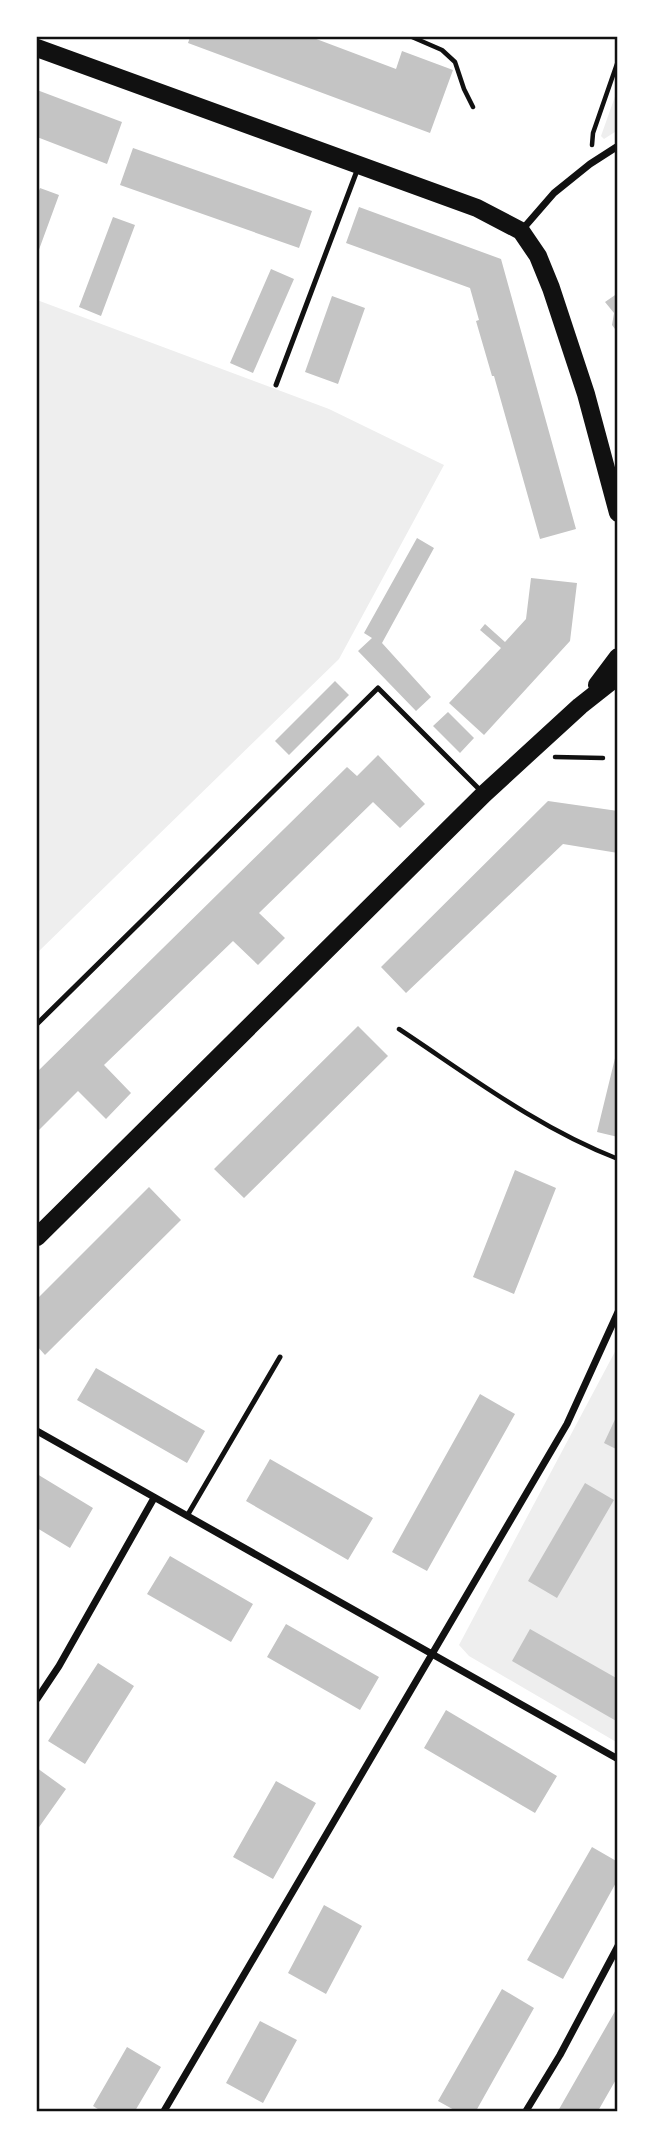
<svg xmlns="http://www.w3.org/2000/svg" width="655" height="2148" font-family="'IBM Plex Sans',sans-serif">
  <style>
    .green { fill: #eee }
    .building { fill: #c4c4c4 }
    .lines { fill: none; stroke-linecap: round; stroke-linejoin: round }
    .path { stroke: #111; stroke-width: 4.5 }
    .service { stroke: #111; stroke-width: 5 }
    .minor { stroke: #111; stroke-width: 7 }
    .primary { stroke: #111; stroke-width: 18 }
    .neatline { fill: none; stroke: #111; stroke-width: 2.5 }
  </style>
  <rect width="100%" height="100%" fill="#fff"/>
  <path class="green" d="M 618,88 L 618,130 L 604,139 L 601,136 Z
    M 37,300 L 329,409 L 444,465 L 339,659 L 37,953 Z
    M 618,1346 L 618,1743 L 469,1656 L 459,1645 Z"/>
  <path class="building" d="M 190,37 L 311,37 L 396,69 L 402,51 L 453,70 L 430,133 L 188,43 Z
    M 37,90 L 122,122 L 107,164 L 37,137 Z
    M 133,148 L 312,211 L 299,248 L 120,185 Z
    M 40,188 L 59,195 L 37,255 L 37,196 Z
    M 359,207 L 501,259 L 576,529 L 540,539 L 494,376 L 492,376 L 476,321 L 479,320 L 470,288 L 346,243 Z
    M 113,217 L 135,225 L 101,316 L 79,307 Z
    M 271,269 L 294,279 L 253,373 L 230,363 Z
    M 618,293 L 618,333 L 612,325 L 614,313 L 605,302 Z
    M 332,296 L 365,308 L 338,384 L 305,372 Z
    M 417,538 L 434,548 L 382,643 L 431,697 L 416,711 L 358,651 L 372,638 L 364,633 Z
    M 531,578 L 577,583 L 570,641 L 484,735 L 449,703 L 501,648 L 480,630 L 485,624 L 505,642 L 526,619 Z
    M 335,681 L 349,695 L 289,755 L 275,741 Z
    M 448,712 L 474,738 L 460,753 L 433,726 Z
    M 378,755 L 425,804 L 400,828 L 373,802 L 259,913 L 285,938 L 258,965 L 233,941 L 104,1065 L 131,1093 L 106,1119 L 78,1091 L 37,1132 L 37,1072 L 347,767 L 357,776 Z
    M 548,801 L 618,811 L 618,853 L 563,844 L 406,993 L 381,967 Z
    M 358,1026 L 388,1056 L 244,1198 L 214,1169 Z
    M 617,1050 L 618,1050 L 618,1137 L 597,1132 Z
    M 515,1170 L 556,1188 L 514,1294 L 473,1277 Z
    M 149,1187 L 181,1220 L 45,1355 L 37,1346 L 37,1299 Z
    M 96,1368 L 205,1431 L 187,1463 L 77,1400 Z
    M 480,1394 L 515,1414 L 427,1571 L 392,1552 Z
    M 618,1413 L 618,1450 L 604,1443 Z
    M 270,1459 L 373,1518 L 348,1560 L 246,1501 Z
    M 37,1474 L 93,1508 L 70,1548 L 37,1528 Z
    M 585,1483 L 614,1500 L 557,1598 L 528,1581 Z
    M 170,1556 L 253,1604 L 231,1642 L 147,1594 Z
    M 286,1624 L 379,1677 L 360,1710 L 267,1657 Z
    M 530,1629 L 618,1679 L 618,1722 L 512,1661 Z
    M 98,1663 L 134,1686 L 85,1764 L 48,1741 Z
    M 446,1710 L 557,1776 L 535,1813 L 424,1748 Z
    M 37,1768 L 66,1789 L 37,1830 Z
    M 276,1781 L 316,1803 L 273,1879 L 233,1857 Z
    M 592,1847 L 618,1862 L 618,1879 L 563,1979 L 527,1960 Z
    M 324,1905 L 362,1926 L 326,1994 L 288,1973 Z
    M 502,1989 L 534,2008 L 476,2111 L 456,2111 L 438,2101 Z
    M 618,2006 L 618,2076 L 598,2111 L 558,2111 Z
    M 260,2021 L 297,2040 L 263,2103 L 226,2083 Z
    M 127,2047 L 161,2067 L 135,2111 L 101,2111 L 93,2106 Z"/>
  <g class="lines">
    <path class="path" d="M 412,37 L 442,50 L 455,62 L 464,89 L 473,107
      M 592,145 L 593,133 L 618,61
      M 555,757 L 603,758
      M 399,1029 C 470,1076 538,1128 618,1159"/>
    <path class="service" d="M 276,385 L 358,168
      M 37,1024 L 378,688 L 482,792
      M 187,1516 L 280,1357"/>
    <path class="minor" d="M 521,231 L 554,193 L 590,164 L 618,146
      M 37,1431 L 618,1759
      M 37,1699 L 59,1666 L 154,1498
      M 164,2111 L 567,1424 L 618,1312
      M 526,2111 L 560,2055 L 618,1946"/>
    <path class="primary" d="M 37,48 L 477,208 L 521,231 L 538,256 L 551,288 L 586,394 L 618,513
      M 597,685 L 618,657
      M 37,1237 L 484,794 L 580,706 L 618,676"/>
  </g>
  <rect width="655" height="2148" fill="none" stroke="#ffffff" stroke-width="77"/>
  <rect x="38" y="38" width="578" height="2072" class="neatline"/>
</svg>
